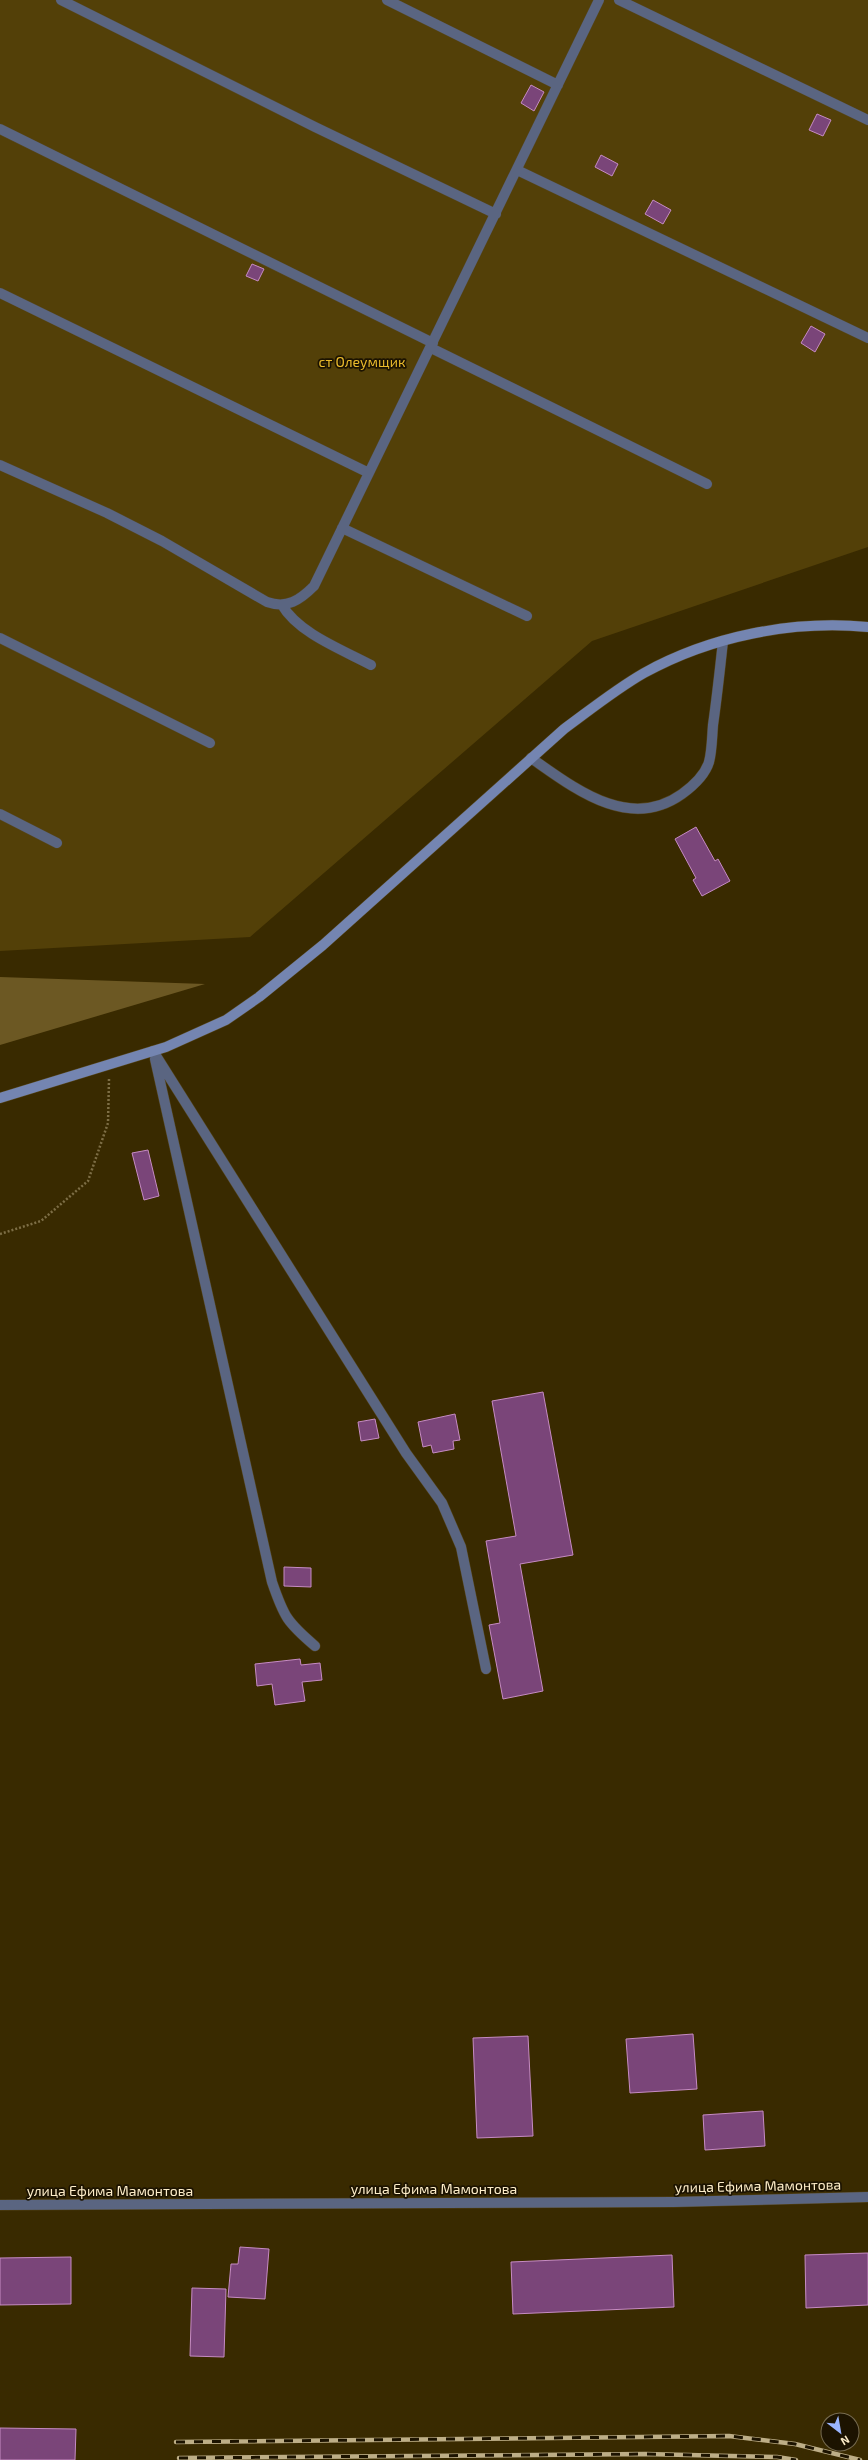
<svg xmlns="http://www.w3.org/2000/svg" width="868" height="2460" font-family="'Exo 2',sans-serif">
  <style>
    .green { fill: #534008 }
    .forest { fill: #6c5823 }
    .building { fill: #7a4579; stroke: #c68bc3 }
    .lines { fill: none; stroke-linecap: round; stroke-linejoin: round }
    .lane-casing { stroke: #55451c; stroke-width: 11 }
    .street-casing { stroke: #55451c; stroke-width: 11 }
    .secondary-casing { stroke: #55451c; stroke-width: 11 }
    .path { stroke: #7d6e45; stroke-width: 2.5; stroke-dasharray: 2 2; stroke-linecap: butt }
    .lane { stroke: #5a6581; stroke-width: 10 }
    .street { stroke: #5a6581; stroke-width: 10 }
    .secondary { stroke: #7485b1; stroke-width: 10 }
    .rail-casing { stroke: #bdae87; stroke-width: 4.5 }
    .rail { stroke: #1c1300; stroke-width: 3; stroke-dasharray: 9; stroke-linecap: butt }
    .labels { text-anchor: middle; stroke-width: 3.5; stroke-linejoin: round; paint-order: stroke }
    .park-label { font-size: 14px; fill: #ecbc2c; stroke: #1c1300 }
    .street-label { font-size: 14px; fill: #feeec9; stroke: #1c1300 }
  </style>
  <rect width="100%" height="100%" fill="#392a00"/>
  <path class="green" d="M 0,0 L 868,0 L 868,547 L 592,641 L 250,937 L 0,951 Z"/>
  <path class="forest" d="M 0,977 L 205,984 L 0,1045 Z"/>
  <path class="building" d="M 531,85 L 544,92 L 534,111 L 521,103 Z
    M 817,114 L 831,120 L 823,136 L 809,130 Z
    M 601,155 L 618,164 L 612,176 L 595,167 Z
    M 653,200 L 671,210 L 663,224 L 645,214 Z
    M 252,264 L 264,269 L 258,281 L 246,276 Z
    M 811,326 L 825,334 L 815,352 L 801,343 Z
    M 696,827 L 715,861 L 718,859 L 730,881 L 702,896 L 693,880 L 696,878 L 675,839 Z
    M 148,1150 L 159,1196 L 144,1200 L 132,1153 Z
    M 543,1392 L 573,1555 L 520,1564 L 543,1691 L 503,1699 L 489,1625 L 500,1623 L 486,1541 L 516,1536 L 492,1401 Z
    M 455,1414 L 460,1440 L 453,1441 L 454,1449 L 433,1453 L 431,1445 L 423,1447 L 418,1422 Z
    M 375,1419 L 379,1438 L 361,1441 L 358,1422 Z
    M 284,1567 L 311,1568 L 311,1587 L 284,1586 Z
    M 300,1659 L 301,1665 L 320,1663 L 322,1680 L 302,1682 L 305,1701 L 275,1705 L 272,1684 L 257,1686 L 255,1664 Z
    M 693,2034 L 697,2089 L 630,2093 L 626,2039 Z
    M 528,2036 L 533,2136 L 477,2138 L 473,2038 Z
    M 763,2111 L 765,2146 L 705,2150 L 703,2115 Z
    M 240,2247 L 269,2249 L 265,2299 L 228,2297 L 231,2264 L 238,2264 Z
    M 868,2253 L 868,2305 L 806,2308 L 805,2255 Z
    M 672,2255 L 674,2307 L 513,2314 L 511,2262 Z
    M 71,2257 L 71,2304 L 0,2305 L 0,2258 Z
    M 192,2288 L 226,2289 L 224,2357 L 190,2356 Z
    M 0,2428 L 76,2429 L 75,2460 L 0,2460 Z"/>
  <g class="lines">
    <defs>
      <path id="lane" d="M 61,0 L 315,127 L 496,214
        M 387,0 L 558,85
        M 619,0 L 868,120
        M 0,129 L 433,343
        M 517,170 L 868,338
        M 0,293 L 369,473
        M 431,348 L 707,484
        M 0,465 L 107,513 L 162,541 L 267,602 C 287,609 300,600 314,586 L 599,0
        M 342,528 L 527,616
        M 282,605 C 298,633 343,650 371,665
        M 0,638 L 210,743
        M 531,758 C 574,788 629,832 682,794 C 693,786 705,775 709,762 C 712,751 712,737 713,725 C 717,697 720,669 723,641
        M 0,814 L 57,843
        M 153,1051 L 406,1453 L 442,1503 L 461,1547 L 486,1669
        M 155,1059 L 272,1582 C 284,1617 287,1622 315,1646"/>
      <path id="street" d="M 0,2205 L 674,2202 L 868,2197"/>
      <path id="secondary" d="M 0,1098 L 166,1047 L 226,1020 L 259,997 L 323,945 L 564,729 C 590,710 616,689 644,673 C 711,636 792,620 868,627"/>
    </defs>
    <use href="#lane" class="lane-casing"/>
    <use href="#street" class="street-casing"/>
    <use href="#secondary" class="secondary-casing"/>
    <path class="path" d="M 0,1234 L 41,1221 L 88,1181 L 108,1123 L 109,1079"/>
    <use href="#lane" class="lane"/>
    <use href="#street" class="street"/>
    <use href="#secondary" class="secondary"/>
    <defs>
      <path id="rail" d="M 176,2442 L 729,2436 L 795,2444 L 860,2460
        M 179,2458 L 645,2454 L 777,2457 L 796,2460"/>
    </defs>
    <use href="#rail" class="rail-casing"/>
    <use href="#rail" class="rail"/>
  </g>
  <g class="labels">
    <g class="park-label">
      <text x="362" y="367">ст Олеумщик</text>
    </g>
    <g class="street-label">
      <text transform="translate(758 2186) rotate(-1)" y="5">улица Ефима Мамонтова</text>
      <text x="434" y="2194">улица Ефима Мамонтова</text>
      <text x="110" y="2196">улица Ефима Мамонтова</text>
    </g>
  </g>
  <g transform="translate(840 2432) rotate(149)"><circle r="19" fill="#1c1300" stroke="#766b50"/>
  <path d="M0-3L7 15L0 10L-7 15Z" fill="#9ab5fd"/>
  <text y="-6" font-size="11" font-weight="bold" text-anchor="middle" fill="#feeec9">N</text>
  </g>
</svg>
